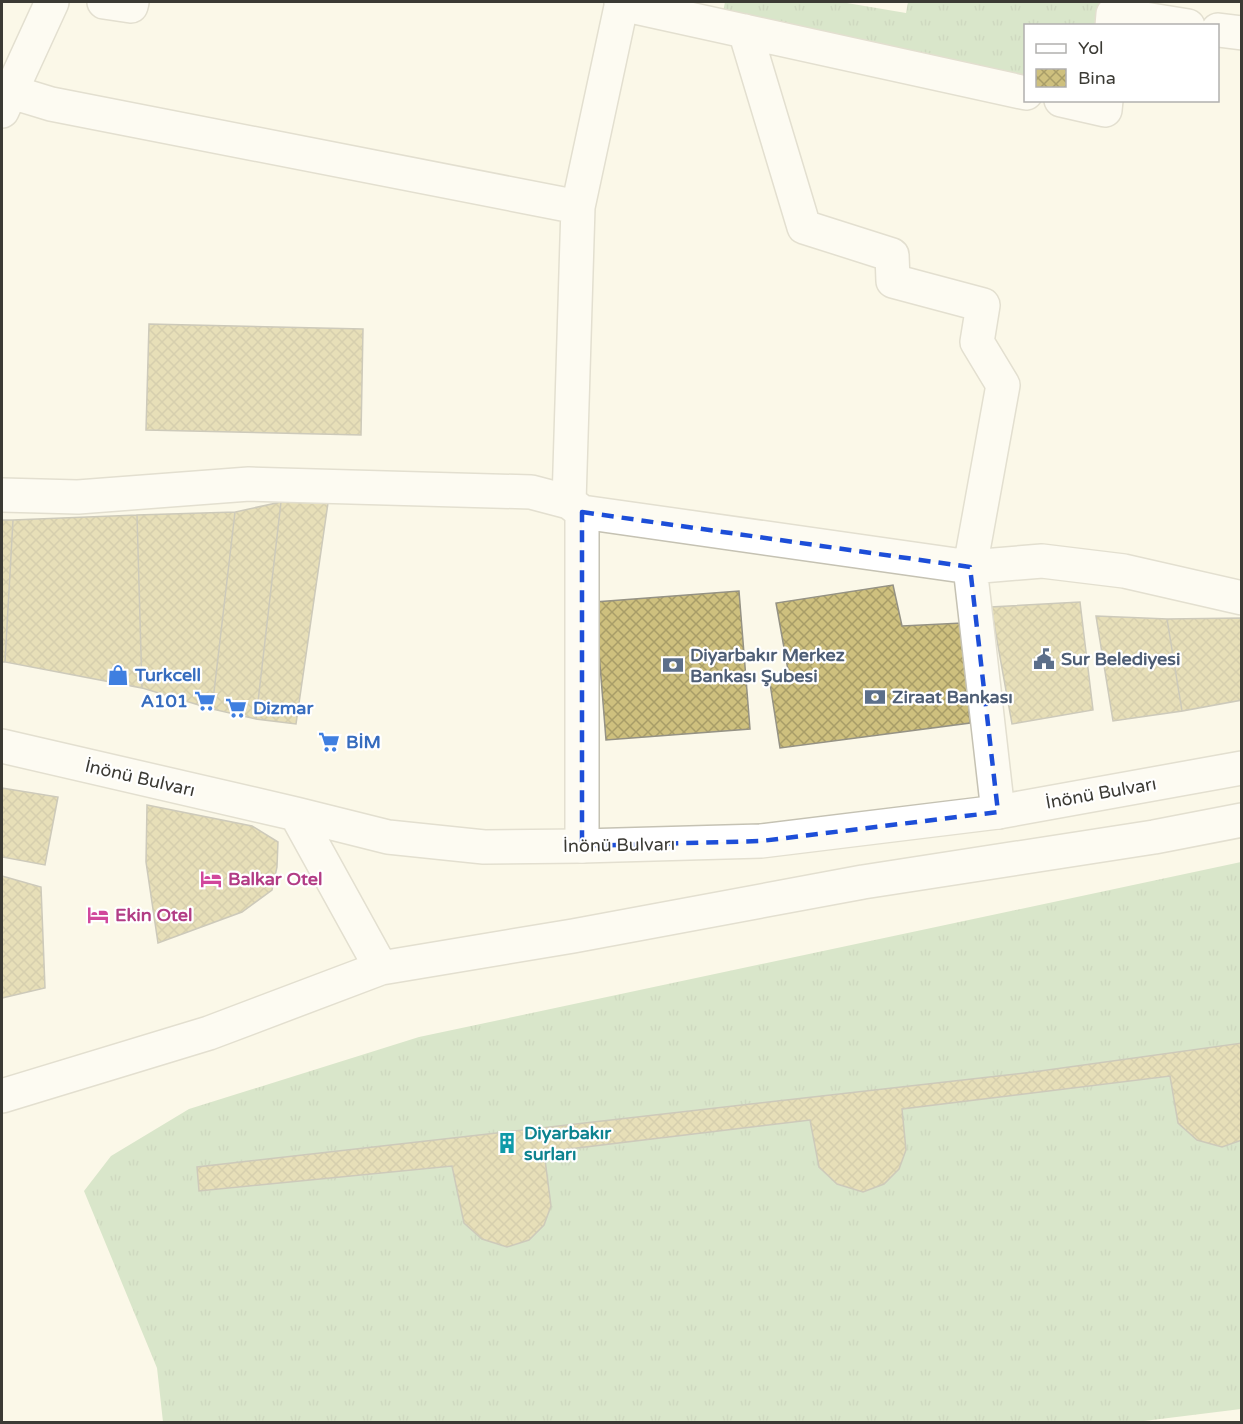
<svg xmlns="http://www.w3.org/2000/svg" width="1243" height="1424" font-family="'Varela Round',sans-serif">
  <style>
    .grass { fill: url(#grass-tufts) }
    .building { fill: url(#building-cross-hatch); stroke: #959284; stroke-width: 1.5 }
    .lines { fill: none; stroke-linecap: round; stroke-linejoin: round }
    .street-casing { stroke: #c5c2b3; stroke-width: 36 }
    .secondary-casing { stroke: #c5c2b3; stroke-width: 36 }
    .street { stroke: #fff; stroke-width: 33 }
    .secondary { stroke: #fff; stroke-width: 33 }
    .marked { fill: none; stroke: #1d4ed8; stroke-width: 4.5; stroke-dasharray: 12 8; stroke-linejoin: round }
    .labels { text-anchor: middle; stroke-width: 4.5; stroke-linejoin: round; paint-order: stroke }
    .service-label { font-size: 18px; font-weight: bold; fill: #4e5e75; stroke: #fff; text-anchor: start }
    .shop-label { font-size: 18px; font-weight: bold; fill: #366cbe; stroke: #fff; text-anchor: start }
    .street-label { font-size: 18px; fill: #3b3a34; stroke: #fff }
    .hotel-label { font-size: 18px; font-weight: bold; fill: #b23c85; stroke: #fff; text-anchor: start }
    .culture-label { font-size: 18px; font-weight: bold; fill: #0d838f; stroke: #fff; text-anchor: start }
  </style>
  <defs>
    <pattern id="grass-tufts" width="24" height="20" patternUnits="userSpaceOnUse" patternTransform="scale(1.5)"><rect width="24" height="20" fill="#b0d0a7"/><path d="M3 7l-1-3M5 7V3M7 7l1-3M15 17l-1-3M17 17v-4M19 17l1-3" fill="none" stroke="#98b390"/></pattern>
    <pattern id="building-cross-hatch" width="8" height="8" patternUnits="userSpaceOnUse" patternTransform="scale(1.5)"><rect width="8" height="8" fill="#cec07e"/><path d="M0 0l8 8M0 8l8-8" fill="none" stroke="#a89d68"/></pattern>
  </defs>
  <rect width="100%" height="100%" fill="#fbf8e8"/>
  <path class="grass" d="M 725,2 L 841,2 L 906,13 L 908,2 L 1105,2 L 1097,25 L 1026,26 L 1025,75 L 723,12 Z
    M 1241,862 L 1241,1409 L 1136,1422 L 163,1422 L 157,1368 L 84,1191 L 111,1156 L 189,1109 L 419,1037 Z"/>
  <path class="building" d="M 149,324 L 363,329 L 361,435 L 146,430 Z
    M 281,502 L 328,503 L 296,724 L 256,719 Z
    M 281,502 L 256,719 L 212,709 L 235,512 Z
    M 235,512 L 212,709 L 142,688 L 137,515 Z
    M 137,515 L 142,688 L 5,662 L 13,520 Z
    M 2,520 L 13,520 L 5,662 L 2,662 Z
    M 893,585 L 902,626 L 962,623 L 970,723 L 780,748 L 769,677 L 788,670 L 776,603 Z
    M 739,591 L 750,729 L 606,740 L 595,602 Z
    M 1080,602 L 1093,710 L 1012,724 L 991,607 Z
    M 1096,616 L 1167,619 L 1182,711 L 1113,721 Z
    M 1242,618 L 1242,700 L 1182,711 L 1167,619 Z
    M 2,788 L 58,797 L 45,865 L 2,857 Z
    M 147,805 L 252,826 L 278,842 L 277,867 L 272,890 L 242,912 L 158,943 L 146,862 Z
    M 2,876 L 41,887 L 45,988 L 2,998 Z
    M 1242,1043 L 1242,1140 L 1222,1147 L 1197,1140 L 1178,1123 L 1170,1076 L 902,1109 L 906,1150 L 899,1169 L 884,1184 L 863,1192 L 837,1184 L 819,1167 L 810,1120 L 544,1152 L 551,1206 L 544,1225 L 529,1240 L 507,1247 L 482,1239 L 464,1223 L 452,1166 L 199,1191 L 197,1167 L 1033,1072 Z"/>
  <g class="lines">
    <defs>
      <path id="street" d="M 104,2 L 131,6 L 132,2
        M 621,4 L 1026,93
        M 1112,26 L 1113,14 L 1188,26
        M 1218,30 L 1242,33
        M 745,31 L 804,227 L 892,255 L 893,281 L 983,305 L 977,342 L 1003,385 L 970,567 L 998,812
        M 2,89 L 51,104 L 578,207
        M 1061,100 L 1105,110 L 1106,100
        M 2,111 L 52,2
        M 2,495 L 78,497 L 249,484 L 531,492 L 569,502 L 582,512 L 970,567 L 1042,561 L 1124,571 L 1242,598
        M 569,502 L 578,207 L 622,2
        M 582,512 L 582,846"/>
      <path id="secondary" d="M 2,746 L 296,814 L 388,837 L 484,847 L 582,846 L 761,841 L 998,812 L 1242,768
        M 296,814 L 381,968
        M 2,1096 L 209,1033 L 381,968 L 573,936 L 863,882 L 1154,837 L 1242,820"/>
    </defs>
    <use href="#street" class="street-casing"/>
    <use href="#secondary" class="secondary-casing"/>
    <use href="#street" class="street"/>
    <use href="#secondary" class="secondary"/>
  </g>
  <path d="M0 0H1243V1424H0ZM 582,512 L 970,567 L 998,812 L 761,841 L 582,846 Z" fill="#fbf8e8" fill-opacity=".55" fill-rule="evenodd"/>
  <path class="marked" d="M 582,512 L 970,567 L 998,812 L 761,841 L 582,846 Z"/>
  <defs>
    <symbol id="civic-bare" viewBox="-9 -9 18 18"><path d="M-.6-6.5H3V-4.5H.6V-3L4-1V1h2V6H-6V1h2V-1L-.6-3ZM-1.2 2.5V6h2.4V2.5Z" fill="#5c6f8a" stroke="#fff" stroke-width="2.5" paint-order="stroke"/></symbol>
    <symbol id="bank-bare" viewBox="-9 -9 18 18"><path d="M-6-4H6V4H-6ZM0-2.3a2.3 2.3 0 1 0 0 4.6a2.3 2.3 0 1 0 0-4.6Z" fill="#5c6f8a" stroke="#fff" stroke-width="2.5" paint-order="stroke"/></symbol>
    <symbol id="shop-bare" viewBox="-9 -9 18 18"><path d="M-5-2.5h2.3a2.7 3.5 0 0 1 5.4 0H5L5.5 6h-11ZM-1.5-2.5h3a1.5 2.3 0 0 0-3 0Z" fill="#3f7fe0" stroke="#fff" stroke-width="2.5" paint-order="stroke"/></symbol>
    <symbol id="supermarket-bare" viewBox="-9 -9 18 18"><path d="M-6-5.5h2.5l.6 2H6L4.5 2H-2.5L-4.4-4H-6ZM-1.5 3.2a1.3 1.3 0 1 0 .1 0ZM3 3.2a1.3 1.3 0 1 0 .1 0Z" fill="#3f7fe0" stroke="#fff" stroke-width="2.5" paint-order="stroke"/></symbol>
    <symbol id="hotel-bare" viewBox="-9 -9 18 18"><path d="M-6-4.5h1.5V1H6V5H4.5V3h-9V5H-6ZM-4 0a1.8 1.8 0 1 1 3.6 0ZM.5 0V-2.5h3Q6-2.5 6 0Z" fill="#d1479c" stroke="#fff" stroke-width="2.5" paint-order="stroke"/></symbol>
    <symbol id="building-bare" viewBox="-9 -9 18 18"><path d="M-4-6H4V6H1V3H-1V6H-4ZM-2.5-4.3h1.7v1.8h-1.7ZM.8-4.3h1.7v1.8H.8ZM-2.5-1h1.7V.8h-1.7ZM.8-1h1.7V.8H.8Z" fill="#0f9aa8" stroke="#fff" stroke-width="2.5" paint-order="stroke"/></symbol>
  </defs>
  <g fill-rule="evenodd">
    <use href="#civic-bare" x="1029" y="644" width="30" height="30"/>
    <use href="#bank-bare" x="658" y="650" width="30" height="30"/>
    <use href="#shop-bare" x="103" y="660" width="30" height="30"/>
    <use href="#bank-bare" x="860" y="682" width="30" height="30"/>
    <use href="#supermarket-bare" x="190" y="686" width="30" height="30"/>
    <use href="#supermarket-bare" x="221" y="693" width="30" height="30"/>
    <use href="#supermarket-bare" x="314" y="727" width="30" height="30"/>
    <use href="#hotel-bare" x="196" y="864" width="30" height="30"/>
    <use href="#hotel-bare" x="83" y="900" width="30" height="30"/>
    <use href="#building-bare" x="492" y="1128" width="30" height="30"/>
  </g>
  <g class="labels">
    <g class="service-label">
      <text x="690" y="661">Diyarbakır Merkez<tspan x="690" dy="21">Bankası Şubesi</tspan></text>
      <text x="1061" y="665">Sur Belediyesi</text>
      <text x="892" y="703">Ziraat Bankası</text>
    </g>
    <g class="shop-label">
      <text x="135" y="681">Turkcell</text>
      <text x="188" y="707" text-anchor="end">A101</text>
      <text x="253" y="714">Dizmar</text>
      <text x="346" y="748">BİM</text>
    </g>
    <g class="street-label">
      <text transform="translate(140 778) rotate(13)" y="6">İnönü Bulvarı</text>
      <text transform="translate(1101 793) rotate(-10)" y="6">İnönü Bulvarı</text>
      <text transform="translate(619 845) rotate(-1)" y="6">İnönü Bulvarı</text>
    </g>
    <g class="hotel-label">
      <text x="228" y="885">Balkar Otel</text>
      <text x="115" y="921">Ekin Otel</text>
    </g>
    <g class="culture-label">
      <text x="524" y="1139">Diyarbakır<tspan x="524" dy="21">surları</tspan></text>
    </g>
  </g>
  <rect width="1243" height="1424" fill="none" stroke="#3b3a34" stroke-width="6"/>
  <rect x="1024" y="24" width="195" height="78" fill="#ffffff" stroke="#b1b0ae" stroke-width="1.5"/>
  <rect x="1036" y="44" width="30" height="9" fill="#ffffff" stroke="#b1b0ae" stroke-width="1.5"/>
  <text x="1078" y="54" font-size="18" fill="#3b3a34">Yol</text>
  <rect x="1036" y="69" width="30" height="18" fill="url(#building-cross-hatch)" stroke="#b1b0ae" stroke-width="1.5"/>
  <text x="1078" y="84" font-size="18" fill="#3b3a34">Bina</text>
</svg>
